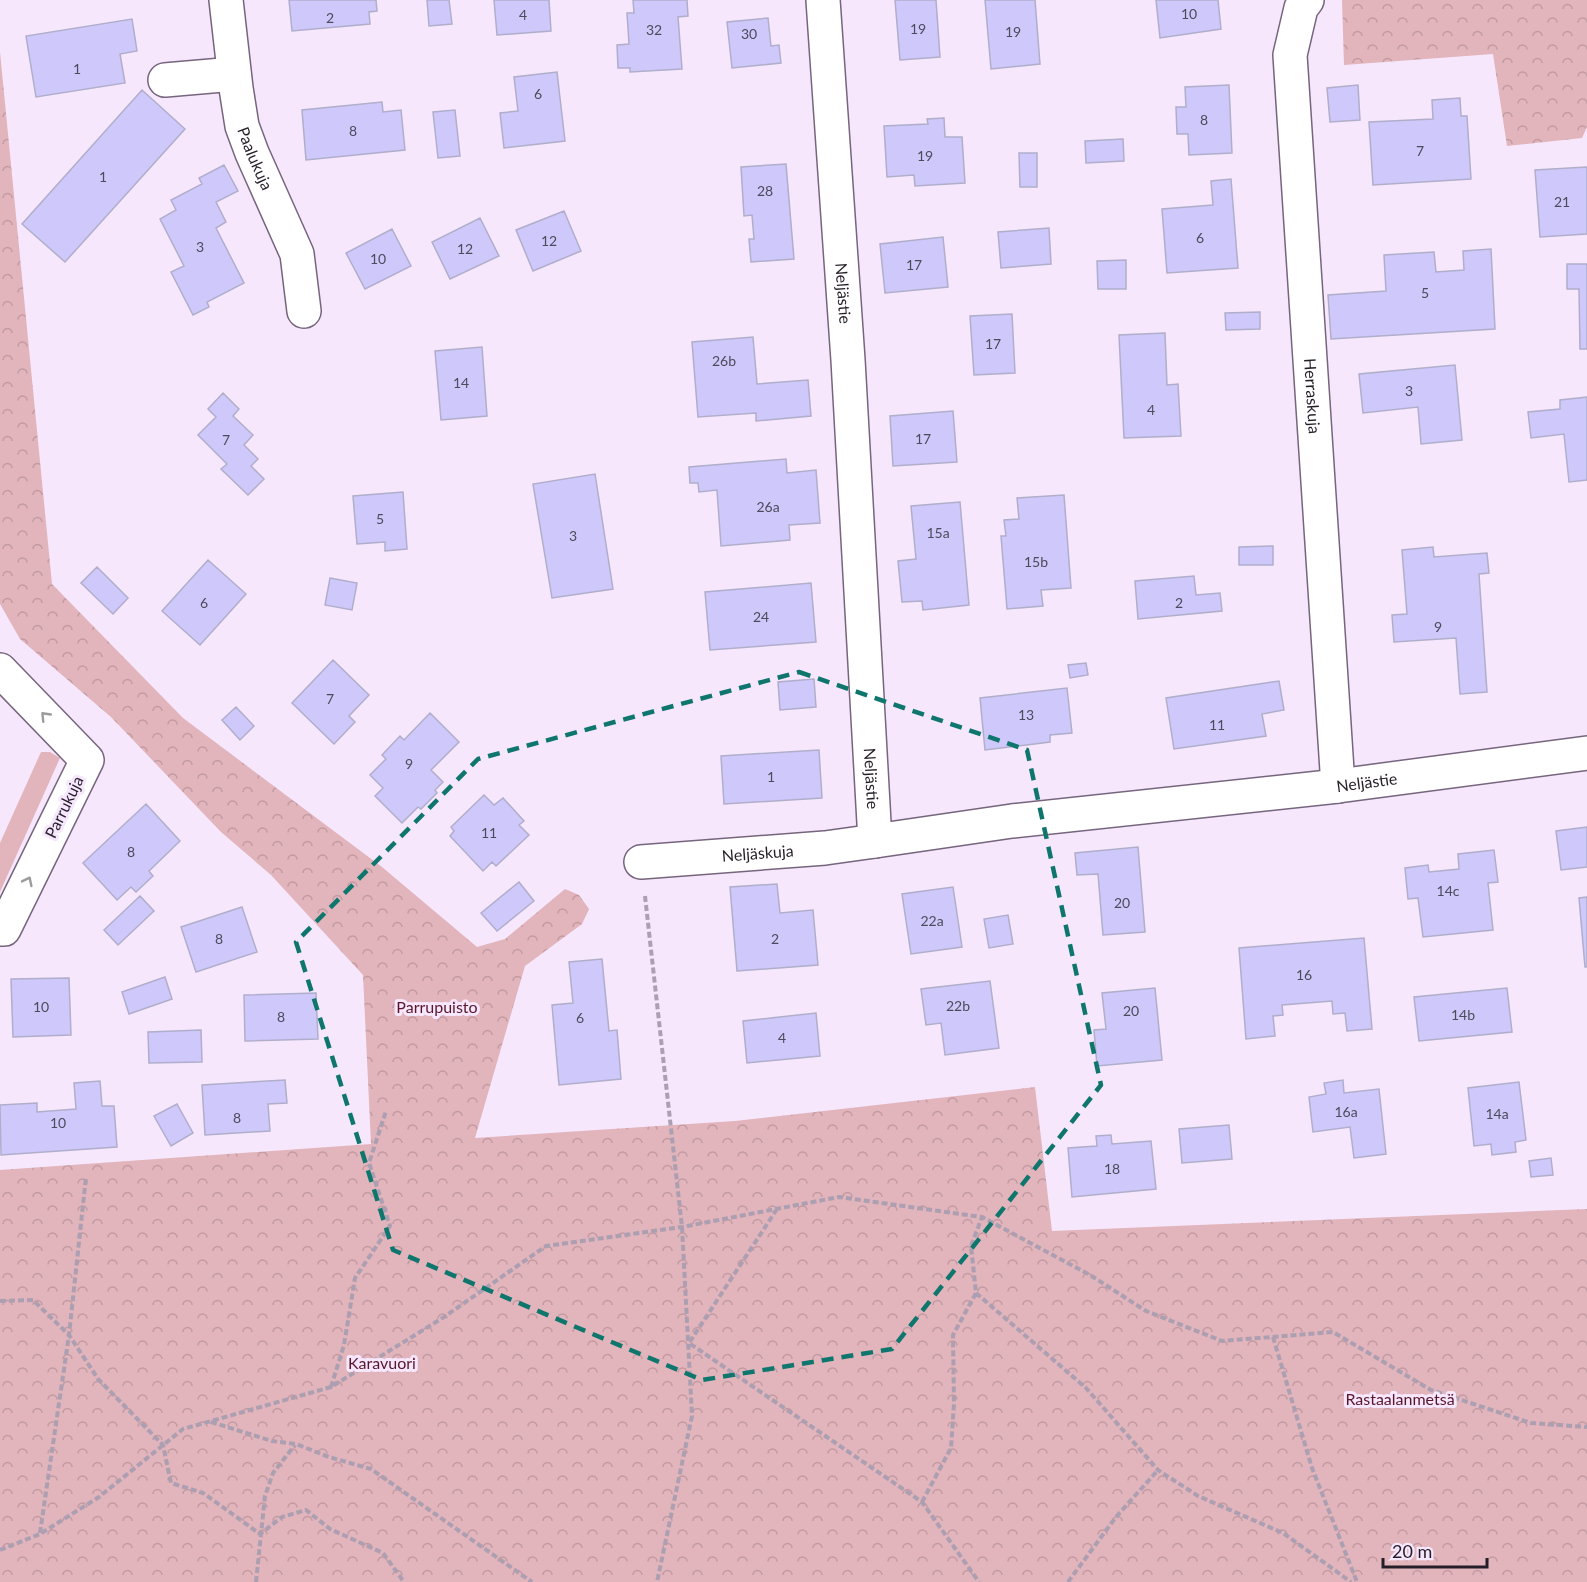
<svg xmlns="http://www.w3.org/2000/svg" width="1587" height="1582" font-family="Lato,sans-serif">
  <style>
    .grass { fill: #e2b4bb }
    .forest { fill: url(#forest-crowns) }
    .building { fill: #cec9fa; stroke: #b0aecb; stroke-width: 1.5 }
    .lines { fill: none; stroke-linecap: round; stroke-linejoin: round }
    .minor-casing { stroke: #76657d; stroke-width: 36 }
    .path { stroke: #ab9fb1; stroke-width: 4; stroke-dasharray: 6 3; stroke-linecap: butt }
    .minor { stroke: #fff; stroke-width: 33 }
    .oneway { stroke: #9d9a9e }
    .marked { fill: none; stroke: #0f766e; stroke-width: 4.5; stroke-dasharray: 12 8; stroke-linejoin: round }
    .labels { text-anchor: middle; stroke-width: 6; stroke-linejoin: round; paint-order: stroke }
    .number-label { font-size: 14px; fill: #4f495c }
    .street-label { font-size: 16px; fill: #251e28; stroke: #f6e7fd }
    .park-label { font-size: 16px; fill: #591629; stroke: #f6e7fd }
  </style>
  <defs>
    <pattern id="forest-crowns" width="20" height="18" patternUnits="userSpaceOnUse" patternTransform="scale(1.5)"><rect width="20" height="18" fill="#e2b4bb"/><path d="M2 6a3 3 0 1 1 6 0M12 15a3 3 0 1 1 6 0" fill="none" stroke="#c29aa1"/></pattern>
  </defs>
  <rect width="100%" height="100%" fill="#f6e7fd"/>
  <path class="grass" d="M 41,752 L 50,752 L 60,758 L 0,892 L 0,843 Z"/>
  <path class="forest" d="M 1342,0 L 1587,0 L 1587,127 L 1582,138 L 1507,146 L 1493,54 L 1344,65 Z
    M 0,52 L 52,584 L 183,718 L 382,867 L 477,947 L 505,939 L 565,889 L 579,895 L 589,909 L 582,924 L 525,966 L 475,1138 L 735,1121 L 1035,1087 L 1052,1231 L 1587,1209 L 1587,1582 L 0,1582 L 0,1170 L 371,1144 L 363,975 L 271,875 L 221,832 L 111,717 L 20,639 L 0,604 Z"/>
  <path class="building" d="M 289,0 L 376,0 L 377,11 L 369,12 L 370,24 L 292,31 Z
    M 427,0 L 449,0 L 452,24 L 429,26 Z
    M 494,0 L 549,0 L 551,31 L 497,35 Z
    M 633,0 L 687,0 L 688,16 L 678,17 L 682,69 L 630,72 L 630,68 L 618,68 L 617,45 L 629,44 L 627,13 L 634,13 Z
    M 895,0 L 936,0 L 940,57 L 900,60 Z
    M 985,0 L 1035,0 L 1040,64 L 991,69 Z
    M 1156,0 L 1218,0 L 1221,29 L 1160,38 Z
    M 768,18 L 771,46 L 779,45 L 781,63 L 732,68 L 727,22 Z
    M 132,19 L 137,51 L 120,54 L 125,83 L 36,97 L 26,36 Z
    M 557,72 L 565,141 L 504,148 L 500,113 L 518,111 L 514,77 Z
    M 1229,85 L 1232,153 L 1189,155 L 1188,134 L 1177,134 L 1176,107 L 1186,107 L 1185,87 Z
    M 1358,85 L 1360,120 L 1330,122 L 1327,88 Z
    M 142,90 L 185,129 L 65,262 L 22,224 Z
    M 1460,98 L 1461,116 L 1467,116 L 1471,179 L 1373,185 L 1369,122 L 1433,119 L 1432,100 Z
    M 382,102 L 383,112 L 401,110 L 405,150 L 306,160 L 302,110 Z
    M 455,110 L 460,156 L 438,158 L 433,112 Z
    M 944,118 L 945,137 L 962,137 L 965,183 L 915,186 L 914,175 L 887,177 L 884,126 L 928,124 L 927,119 Z
    M 1123,139 L 1124,161 L 1086,163 L 1085,141 Z
    M 1019,153 L 1037,153 L 1037,187 L 1020,187 Z
    M 786,164 L 794,259 L 751,262 L 749,239 L 754,239 L 752,215 L 744,216 L 741,167 Z
    M 224,165 L 238,191 L 216,202 L 226,222 L 216,228 L 244,283 L 207,302 L 209,307 L 193,315 L 171,272 L 184,266 L 160,219 L 176,210 L 171,200 L 202,184 L 199,178 Z
    M 1587,167 L 1587,234 L 1540,237 L 1535,170 Z
    M 1231,179 L 1238,268 L 1167,273 L 1162,209 L 1213,205 L 1211,181 Z
    M 564,211 L 581,251 L 533,271 L 516,230 Z
    M 480,218 L 499,256 L 450,279 L 432,242 Z
    M 1049,228 L 1051,264 L 1001,268 L 998,232 Z
    M 392,229 L 411,266 L 365,289 L 346,253 Z
    M 943,237 L 948,287 L 885,293 L 880,244 Z
    M 1491,249 L 1495,329 L 1331,339 L 1328,295 L 1386,291 L 1384,255 L 1434,252 L 1436,272 L 1464,270 L 1463,251 Z
    M 1126,260 L 1126,289 L 1098,289 L 1097,261 Z
    M 1567,264 L 1587,264 L 1587,349 L 1580,349 L 1579,289 L 1567,289 Z
    M 1260,312 L 1260,329 L 1226,330 L 1225,313 Z
    M 1012,314 L 1015,373 L 974,375 L 970,316 Z
    M 1165,333 L 1167,385 L 1178,384 L 1181,436 L 1124,438 L 1119,335 Z
    M 753,337 L 757,384 L 808,380 L 811,416 L 756,421 L 756,413 L 698,417 L 692,342 Z
    M 482,347 L 487,416 L 441,420 L 435,351 Z
    M 1455,365 L 1462,440 L 1421,444 L 1418,407 L 1363,413 L 1359,374 Z
    M 223,393 L 239,409 L 233,416 L 253,435 L 244,445 L 258,459 L 251,466 L 264,479 L 248,495 L 221,469 L 227,464 L 198,435 L 216,417 L 208,409 Z
    M 1587,397 L 1587,480 L 1569,482 L 1564,434 L 1531,438 L 1528,412 L 1560,409 L 1560,400 Z
    M 953,411 L 957,462 L 893,466 L 890,416 Z
    M 786,459 L 787,473 L 816,470 L 820,523 L 789,525 L 790,540 L 721,546 L 717,490 L 699,492 L 698,483 L 690,483 L 689,467 Z
    M 595,474 L 613,589 L 552,598 L 533,484 Z
    M 403,492 L 407,549 L 385,551 L 385,542 L 357,544 L 353,496 Z
    M 1064,495 L 1071,588 L 1041,590 L 1043,606 L 1007,609 L 1001,536 L 1006,536 L 1004,520 L 1019,519 L 1017,498 Z
    M 960,502 L 969,605 L 923,610 L 922,601 L 902,602 L 898,561 L 916,559 L 911,506 Z
    M 1273,546 L 1273,565 L 1239,565 L 1239,547 Z
    M 1433,547 L 1434,557 L 1487,553 L 1489,573 L 1479,574 L 1487,692 L 1460,694 L 1456,638 L 1394,642 L 1392,615 L 1407,614 L 1402,550 Z
    M 208,560 L 246,594 L 200,645 L 162,611 Z
    M 97,567 L 128,598 L 113,614 L 81,583 Z
    M 1194,576 L 1196,595 L 1220,593 L 1222,611 L 1138,619 L 1135,581 Z
    M 330,578 L 357,583 L 352,610 L 325,605 Z
    M 811,583 L 816,642 L 710,650 L 705,592 Z
    M 333,660 L 369,695 L 349,716 L 355,722 L 334,744 L 292,703 Z
    M 1086,663 L 1088,675 L 1070,678 L 1068,665 Z
    M 814,679 L 816,707 L 780,710 L 778,682 Z
    M 1279,681 L 1284,710 L 1262,714 L 1266,736 L 1174,749 L 1166,698 Z
    M 1067,688 L 1072,733 L 1050,735 L 1050,742 L 985,750 L 980,698 Z
    M 236,707 L 254,726 L 240,740 L 222,720 Z
    M 430,713 L 459,742 L 431,770 L 443,782 L 435,790 L 437,793 L 421,809 L 418,807 L 402,823 L 375,796 L 383,788 L 370,775 L 386,759 L 382,755 L 400,736 L 404,740 Z
    M 819,750 L 822,798 L 724,804 L 721,756 Z
    M 484,795 L 494,805 L 503,798 L 524,821 L 519,825 L 529,835 L 496,866 L 492,862 L 483,871 L 450,836 L 454,831 L 451,827 Z
    M 146,804 L 180,841 L 149,871 L 153,876 L 136,892 L 131,887 L 117,900 L 83,863 Z
    M 1587,827 L 1587,867 L 1561,870 L 1556,831 Z
    M 1138,847 L 1145,932 L 1103,935 L 1098,874 L 1077,875 L 1075,853 Z
    M 1494,850 L 1498,882 L 1488,883 L 1493,930 L 1423,937 L 1418,898 L 1408,899 L 1405,868 L 1428,865 L 1429,872 L 1459,869 L 1458,854 Z
    M 519,882 L 534,901 L 497,931 L 481,913 Z
    M 777,884 L 780,913 L 813,910 L 818,965 L 737,971 L 730,887 Z
    M 953,887 L 962,947 L 911,954 L 902,894 Z
    M 140,896 L 154,911 L 118,945 L 104,930 Z
    M 1587,897 L 1587,967 L 1585,967 L 1579,898 Z
    M 242,907 L 257,952 L 196,972 L 181,927 Z
    M 1008,915 L 1013,944 L 989,948 L 984,919 Z
    M 1364,938 L 1372,1029 L 1347,1031 L 1345,1013 L 1333,1014 L 1332,1001 L 1282,1005 L 1283,1015 L 1273,1016 L 1275,1036 L 1246,1039 L 1239,948 Z
    M 602,959 L 609,1031 L 617,1030 L 621,1079 L 559,1085 L 552,1005 L 573,1003 L 569,962 Z
    M 165,977 L 172,999 L 129,1014 L 122,992 Z
    M 69,978 L 71,1035 L 13,1037 L 11,979 Z
    M 990,981 L 999,1048 L 945,1055 L 941,1023 L 926,1025 L 921,989 Z
    M 1155,988 L 1162,1060 L 1097,1066 L 1094,1030 L 1106,1029 L 1102,993 Z
    M 1507,988 L 1512,1032 L 1419,1041 L 1414,997 Z
    M 316,993 L 318,1039 L 245,1041 L 244,995 Z
    M 816,1013 L 820,1056 L 747,1063 L 743,1021 Z
    M 201,1030 L 202,1062 L 149,1063 L 148,1032 Z
    M 285,1080 L 287,1103 L 268,1104 L 270,1131 L 205,1135 L 202,1085 Z
    M 1343,1080 L 1344,1093 L 1379,1089 L 1386,1154 L 1354,1158 L 1350,1127 L 1313,1132 L 1309,1097 L 1326,1094 L 1324,1083 Z
    M 100,1081 L 102,1106 L 114,1106 L 117,1147 L 1,1155 L 0,1105 L 37,1103 L 37,1112 L 76,1109 L 74,1083 Z
    M 1519,1082 L 1526,1140 L 1515,1142 L 1516,1152 L 1492,1155 L 1491,1144 L 1474,1146 L 1468,1088 Z
    M 177,1104 L 193,1133 L 171,1146 L 154,1116 Z
    M 1229,1125 L 1232,1159 L 1182,1163 L 1179,1129 Z
    M 1111,1135 L 1112,1144 L 1151,1141 L 1156,1189 L 1072,1197 L 1068,1148 L 1097,1146 L 1096,1136 Z
    M 1551,1158 L 1553,1175 L 1531,1177 L 1529,1161 Z"/>
  <g class="lines">
    <defs>
      <g id="minor">
        <path id="s1" d="M 226,0 L 236,88 L 242,126 L 252,153 L 297,254 L 304,311"/>
        <path id="s2" d="M 823,0 L 848,360 L 875,841 L 1012,821 L 1338,786 L 1587,753"/>
        <path id="s3" d="M 1307,0 L 1301,8 L 1290,55 L 1338,786"/>
        <path d="M 165,80 L 234,74"/>
        <path d="M 0,670 L 87,760 L 4,929 L 0,929"/>
        <path id="s4" d="M 641,862 L 825,848 L 875,841"/>
      </g>
    </defs>
    <use href="#minor" class="minor-casing"/>
    <path class="path" d="M 645,896 L 682,1227 L 692,1416 L 657,1582
      M 777,1209 L 689,1343 L 922,1502 L 979,1582
      M 976,1293 L 1086,1388 L 1158,1470 L 1198,1496 L 1283,1533 L 1351,1582
      M 0,1301 L 33,1300 L 69,1335 L 98,1379 L 163,1445 L 171,1483 L 203,1493 L 260,1534 L 282,1517 L 306,1510 L 330,1529 L 383,1553 L 404,1582
      M 1273,1337 L 1312,1468 L 1357,1582
      M 331,1387 L 344,1345 L 355,1278 L 390,1226 L 369,1163 L 386,1111
      M 211,1422 L 272,1441 L 296,1444 L 329,1457 L 371,1469 L 532,1582
      M 922,1502 L 951,1448 L 954,1404 L 953,1335 L 976,1293 L 971,1246 L 982,1217
      M 40,1533 L 69,1335 L 86,1177
      M 0,1550 L 40,1534 L 99,1497 L 183,1429 L 331,1387 L 444,1317 L 546,1246 L 682,1227 L 839,1197 L 982,1217 L 1090,1275 L 1146,1311 L 1222,1341 L 1333,1332 L 1431,1390 L 1531,1423 L 1587,1427
      M 256,1582 L 265,1496 L 273,1473 L 295,1445
      M 1068,1582 L 1116,1517 L 1158,1470"/>
    <use href="#minor" class="minor"/>
  </g>
  <defs><path id="oneway-chevron" d="M-2-3.5L2.5 0L-2 3.5" fill="none" stroke-width="1.6" stroke-linecap="round" stroke-linejoin="round" transform="scale(1.5)"/></defs>
  <g class="oneway">
    <use href="#oneway-chevron" transform="translate(45 716) rotate(-134)"/>
    <use href="#oneway-chevron" transform="translate(28 881) rotate(-64)"/>
  </g>
  <path class="marked" d="M 799,672 L 1027,750 L 1101,1085 L 892,1349 L 702,1380 L 393,1250 L 296,942 L 478,759 Z"/>
  <g class="labels">
    <g class="number-label">
      <text x="1189" y="19">10</text>
      <text x="523" y="20">4</text>
      <text x="330" y="23">2</text>
      <text x="918" y="34">19</text>
      <text x="654" y="35">32</text>
      <text x="1013" y="37">19</text>
      <text x="749" y="39">30</text>
      <text x="77" y="74">1</text>
      <text x="538" y="99">6</text>
      <text x="1204" y="125">8</text>
      <text x="353" y="136">8</text>
      <text x="1420" y="156">7</text>
      <text x="925" y="161">19</text>
      <text x="103" y="182">1</text>
      <text x="765" y="196">28</text>
      <text x="1562" y="207">21</text>
      <text x="1200" y="243">6</text>
      <text x="549" y="246">12</text>
      <text x="200" y="252">3</text>
      <text x="465" y="254">12</text>
      <text x="378" y="264">10</text>
      <text x="914" y="270">17</text>
      <text x="1425" y="298">5</text>
      <text x="993" y="349">17</text>
      <text x="724" y="366">26b</text>
      <text x="461" y="388">14</text>
      <text x="1409" y="396">3</text>
      <text x="1151" y="415">4</text>
      <text x="923" y="444">17</text>
      <text x="226" y="445">7</text>
      <text x="768" y="512">26a</text>
      <text x="380" y="524">5</text>
      <text x="938" y="538">15a</text>
      <text x="573" y="541">3</text>
      <text x="1036" y="567">15b</text>
      <text x="204" y="608">6</text>
      <text x="1179" y="608">2</text>
      <text x="761" y="622">24</text>
      <text x="1438" y="632">9</text>
      <text x="330" y="704">7</text>
      <text x="1026" y="720">13</text>
      <text x="1217" y="730">11</text>
      <text x="409" y="769">9</text>
      <text x="771" y="782">1</text>
      <text x="489" y="838">11</text>
      <text x="131" y="857">8</text>
      <text x="1448" y="896">14c</text>
      <text x="1122" y="908">20</text>
      <text x="932" y="926">22a</text>
      <text x="219" y="944">8</text>
      <text x="775" y="944">2</text>
      <text x="1304" y="980">16</text>
      <text x="958" y="1011">22b</text>
      <text x="41" y="1012">10</text>
      <text x="1131" y="1016">20</text>
      <text x="1463" y="1020">14b</text>
      <text x="281" y="1022">8</text>
      <text x="580" y="1023">6</text>
      <text x="782" y="1043">4</text>
      <text x="1346" y="1117">16a</text>
      <text x="1497" y="1119">14a</text>
      <text x="237" y="1123">8</text>
      <text x="58" y="1128">10</text>
      <text x="1112" y="1174">18</text>
    </g>
    <g class="street-label">
      <text dy="6" stroke="none"><textPath href="#s1" startOffset="162">Paalukuja</textPath></text>
      <text dy="6" stroke="none"><textPath href="#s2" startOffset="294">Neljästie</textPath></text>
      <text dy="6" stroke="none"><textPath href="#s3" startOffset="400">Herraskuja</textPath></text>
      <text dy="6" stroke="none"><textPath href="#s2" startOffset="780">Neljästie</textPath></text>
      <text dy="6" stroke="none"><textPath href="#s2" startOffset="1338">Neljästie</textPath></text>
      <text transform="translate(64 807) rotate(-64)" y="6">Parrukuja</text>
      <text dy="6" stroke="none"><textPath href="#s4" startOffset="117">Neljäskuja</textPath></text>
    </g>
    <g class="park-label">
      <text x="437" y="1013">Parrupuisto</text>
      <text x="382" y="1369">Karavuori</text>
      <text x="1400" y="1405">Rastaalanmetsä</text>
    </g>
  </g>
  <path d="M1383 1558v9h104v-9" fill="none" stroke="#251e28" stroke-width="3"/>
  <text x="1392" y="1558" font-size="18" fill="#251e28" stroke="#f6e7fd" stroke-width="4.5" paint-order="stroke">20 m</text>
</svg>
